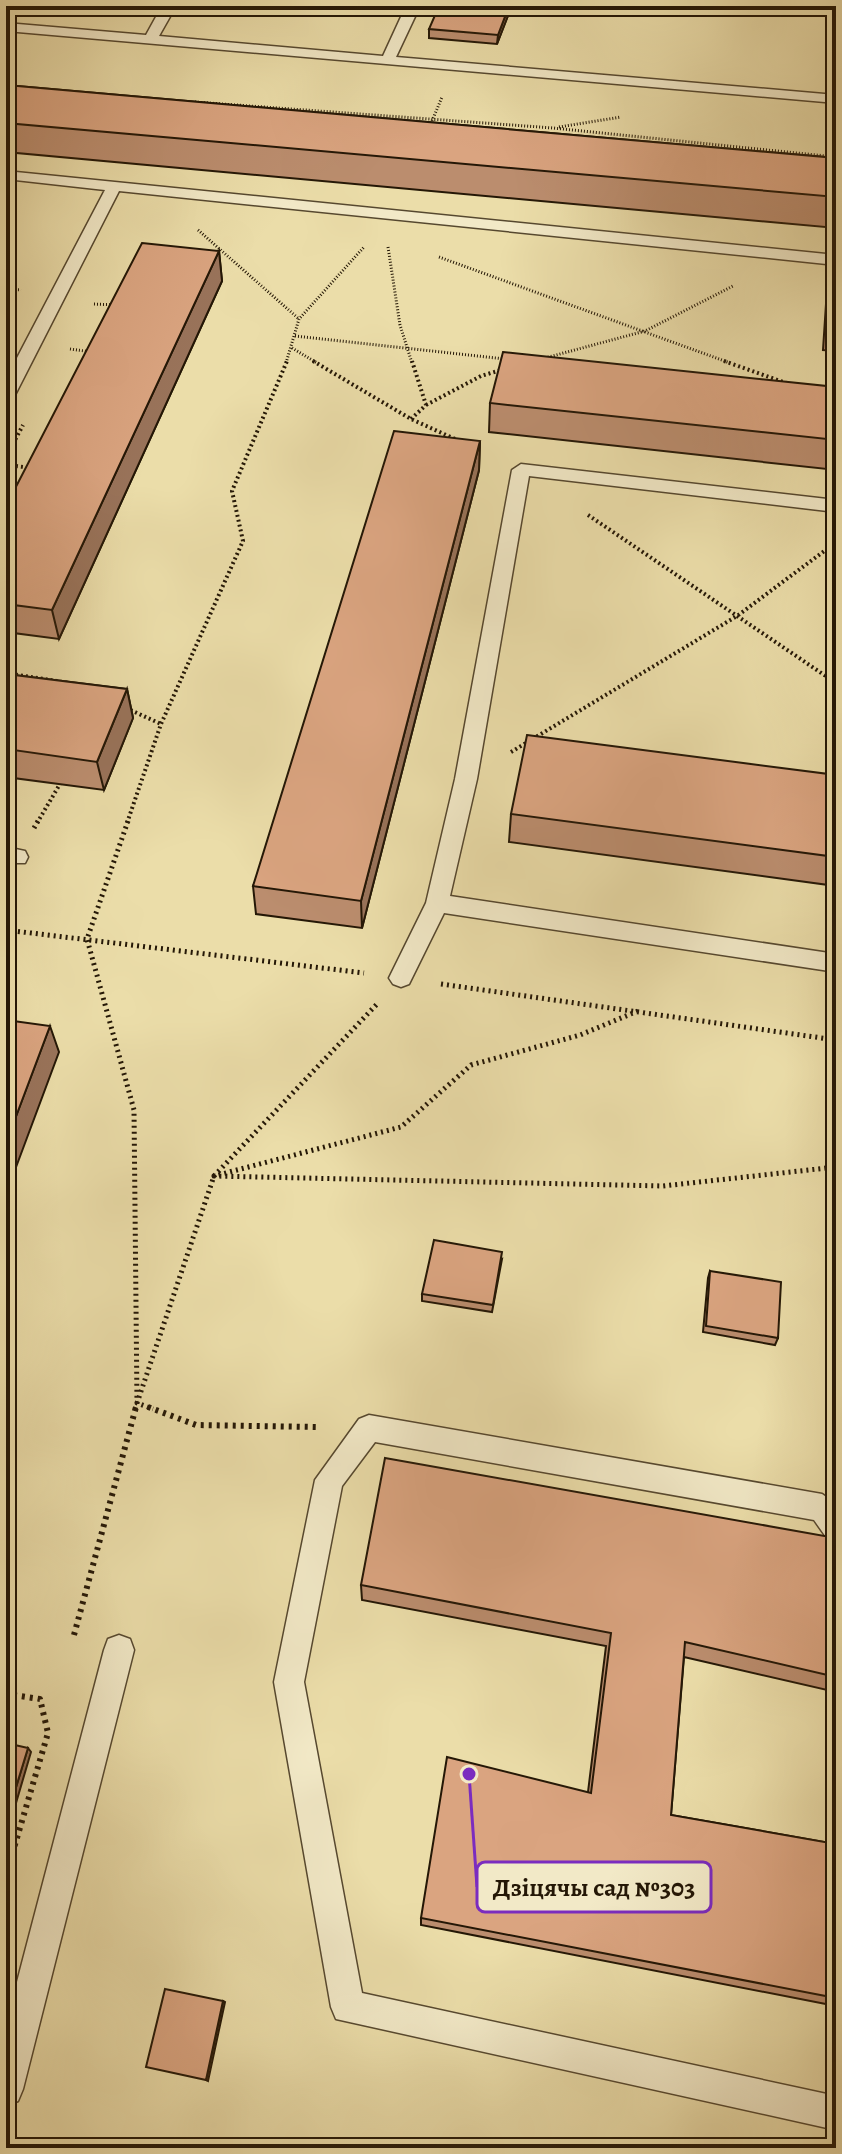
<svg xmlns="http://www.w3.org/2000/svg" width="842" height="2154" font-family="Alegreya,serif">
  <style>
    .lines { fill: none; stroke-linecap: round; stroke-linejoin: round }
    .service-casing { stroke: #56482f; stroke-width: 3 }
    .path-far3 { stroke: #241706; stroke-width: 3; stroke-dasharray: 1 2; stroke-linecap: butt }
    .path-far2 { stroke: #241706; stroke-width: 4; stroke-dasharray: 2 3; stroke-linecap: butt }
    .path-far1 { stroke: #241706; stroke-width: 5; stroke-dasharray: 2 4; stroke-linecap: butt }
    .path { stroke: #241706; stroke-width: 6; stroke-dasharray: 3 5; stroke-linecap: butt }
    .service { fill: #f2e9c7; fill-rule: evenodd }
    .wall { fill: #bb8d6e; stroke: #241706; stroke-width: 2 }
    .shaded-wall { fill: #99735a; stroke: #241706; stroke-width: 2 }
    .building { fill: #daa480; stroke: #241706; stroke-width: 2 }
    .leader { fill: none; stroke: #7b2cbf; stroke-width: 3 }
    .callout-dot { fill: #7b2cbf; stroke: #f2e9c7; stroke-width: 3 }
    .callout { fill: #f2e9c7; stroke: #7b2cbf; stroke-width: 3 }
    .callout-label { font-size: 26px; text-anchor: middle; font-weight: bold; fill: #241706 }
  </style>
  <rect width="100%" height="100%" fill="#ebdda9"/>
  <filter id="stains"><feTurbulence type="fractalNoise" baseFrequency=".0025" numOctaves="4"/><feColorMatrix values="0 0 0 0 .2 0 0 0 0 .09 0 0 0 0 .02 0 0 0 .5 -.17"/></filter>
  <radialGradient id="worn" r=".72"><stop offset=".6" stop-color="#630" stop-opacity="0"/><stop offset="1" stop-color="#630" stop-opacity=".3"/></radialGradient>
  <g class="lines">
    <defs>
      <path id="service" d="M 162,6 L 176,6 L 159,36 L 383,56 L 406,6 L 420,6 L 396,57 L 836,95 L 836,103 L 6,31 L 6,23 L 146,35 Z
        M 6,171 L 836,255 L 836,265 L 119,191 L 15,395 L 6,400 L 6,379 L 105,190 L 6,179 Z
        M 521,464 L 836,500 L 836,512 L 529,476 L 477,779 L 450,896 L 836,954 L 836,972 L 444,913 L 409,984 L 401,987 L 393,984 L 389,978 L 426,903 L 455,779 L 512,470 Z
        M 6,847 L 25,851 L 28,857 L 25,863 L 6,863 Z
        M 369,1415 L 822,1494 L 836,1504 L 836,1541 L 826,1537 L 814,1520 L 375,1442 L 342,1486 L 304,1682 L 362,1993 L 836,2096 L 836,2130 L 336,2019 L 331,2007 L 274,1682 L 315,1480 L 359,1419 Z
        M 119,1635 L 130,1639 L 134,1650 L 23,2089 L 18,2101 L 6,2106 L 6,2024 L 104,1650 L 108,1639 Z"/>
    </defs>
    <use href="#service" class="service-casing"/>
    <path class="path-far3" d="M 273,16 L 279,6
      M 195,102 L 553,128 L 836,157
      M 432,121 L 442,97
      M 559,127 L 621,117
      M 198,230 L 299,319
      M 388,247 L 400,325 L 412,363
      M 439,257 L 730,363
      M 6,289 L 21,290
      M 94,304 L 116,305
      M 295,336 L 505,359
      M 292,348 L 317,363
      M 70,349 L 92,352
      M 545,358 L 645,331 L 733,286
      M 286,363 L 299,319 L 364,247"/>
    <path class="path-far2" d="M 313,361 L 411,419 L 455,439
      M 724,361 L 786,383
      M 426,405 L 481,376 L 501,370
      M 411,419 L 426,405 L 412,361
      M 6,457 L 23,425
      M 6,465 L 33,468
      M 588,515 L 836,683
      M 6,673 L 69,683
      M 126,708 L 161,724
      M 511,752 L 737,616 L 835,543
      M 37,823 L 60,784
      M 127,823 L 161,724 L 243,541 L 232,491 L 287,361"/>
    <path class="path-far1" d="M 128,821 L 87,939 L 134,1110 L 137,1403 L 153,1409
      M 34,828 L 38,821
      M 6,930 L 364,973
      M 441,984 L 836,1040
      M 638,1011 L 580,1035 L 471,1065 L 401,1127 L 214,1176 L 663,1186 L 836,1167
      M 135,1409 L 214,1176 L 377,1004"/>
    <path class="path" d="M 148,1407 L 196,1425 L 316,1427
      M 74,1635 L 136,1407
      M 6,1694 L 40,1699 L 48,1733 L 6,1875"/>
    <use href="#service" class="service"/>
  </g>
  <path class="wall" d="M 509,13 L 497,44 L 429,38 L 429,29 Z
    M 6,85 L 836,158 L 836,228 L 6,152 Z
    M 219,251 L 222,281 L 59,639 L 6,632 L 6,506 Z
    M 830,286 L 836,287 L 836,351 L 823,350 L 826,304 Z
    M 836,387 L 836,470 L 489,432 L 490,403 Z
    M 480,441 L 479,470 L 362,928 L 256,914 L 253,886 Z
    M 6,674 L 127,689 L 133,718 L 104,790 L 6,777 Z
    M 836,775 L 836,886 L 509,842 L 511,814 Z
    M 502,1259 L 492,1312 L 422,1301 L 422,1294 Z
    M 710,1271 L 778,1338 L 775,1345 L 703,1332 L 708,1278 Z
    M 836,1538 L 836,1679 L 827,1690 L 684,1657 L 671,1815 L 836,1844 L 836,2006 L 421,1925 L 421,1918 L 588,1792 L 606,1646 L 362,1600 L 361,1585 Z"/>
  <path class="shaded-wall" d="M 509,6 L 509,13 L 497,44 L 498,35 Z
    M 219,251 L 222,281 L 59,639 L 52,610 Z
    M 480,441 L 479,470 L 362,928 L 361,901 Z
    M 127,689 L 133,718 L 104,790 L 97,762 Z
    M 50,1026 L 59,1052 L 6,1194 L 6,1143 Z
    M 28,1748 L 31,1752 L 6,1837 L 6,1820 Z
    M 223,2001 L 225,2002 L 208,2081 L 206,2080 Z"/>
  <path class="building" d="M 439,6 L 509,6 L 498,35 L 429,29 Z
    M 6,85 L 836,158 L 836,197 L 6,123 Z
    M 142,243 L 219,251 L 52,610 L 6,604 L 6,506 Z
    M 830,286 L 836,287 L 836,333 L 826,332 Z
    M 503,352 L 836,387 L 836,440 L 490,403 Z
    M 394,431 L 480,441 L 361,901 L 253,886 Z
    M 6,674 L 127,689 L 97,762 L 6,749 Z
    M 527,735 L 836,775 L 836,857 L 511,814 Z
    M 6,1020 L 50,1026 L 6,1143 Z
    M 434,1240 L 502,1252 L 493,1305 L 422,1294 Z
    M 710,1271 L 781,1282 L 778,1338 L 706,1326 Z
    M 385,1458 L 836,1538 L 836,1677 L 685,1642 L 671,1815 L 836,1844 L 836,1998 L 421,1918 L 447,1757 L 591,1793 L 611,1633 L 361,1585 Z
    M 6,1743 L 28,1748 L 6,1820 Z
    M 165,1989 L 223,2001 L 206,2080 L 146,2067 Z"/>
  <path class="leader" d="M469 1774L477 1887"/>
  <circle class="callout-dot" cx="469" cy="1774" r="8"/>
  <rect class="callout" x="477" y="1862" width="234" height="50" rx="8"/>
  <g class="callout-label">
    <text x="594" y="1896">Дзіцячы сад №303</text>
  </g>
  <rect width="842" height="2154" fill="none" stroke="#ebdda9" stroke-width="32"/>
  <rect x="8" y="8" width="826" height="2138" fill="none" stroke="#241706" stroke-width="4"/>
  <rect x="16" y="16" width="810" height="2122" fill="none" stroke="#241706" stroke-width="2"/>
  <rect width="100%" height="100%" filter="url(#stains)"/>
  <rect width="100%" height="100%" fill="url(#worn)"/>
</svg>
